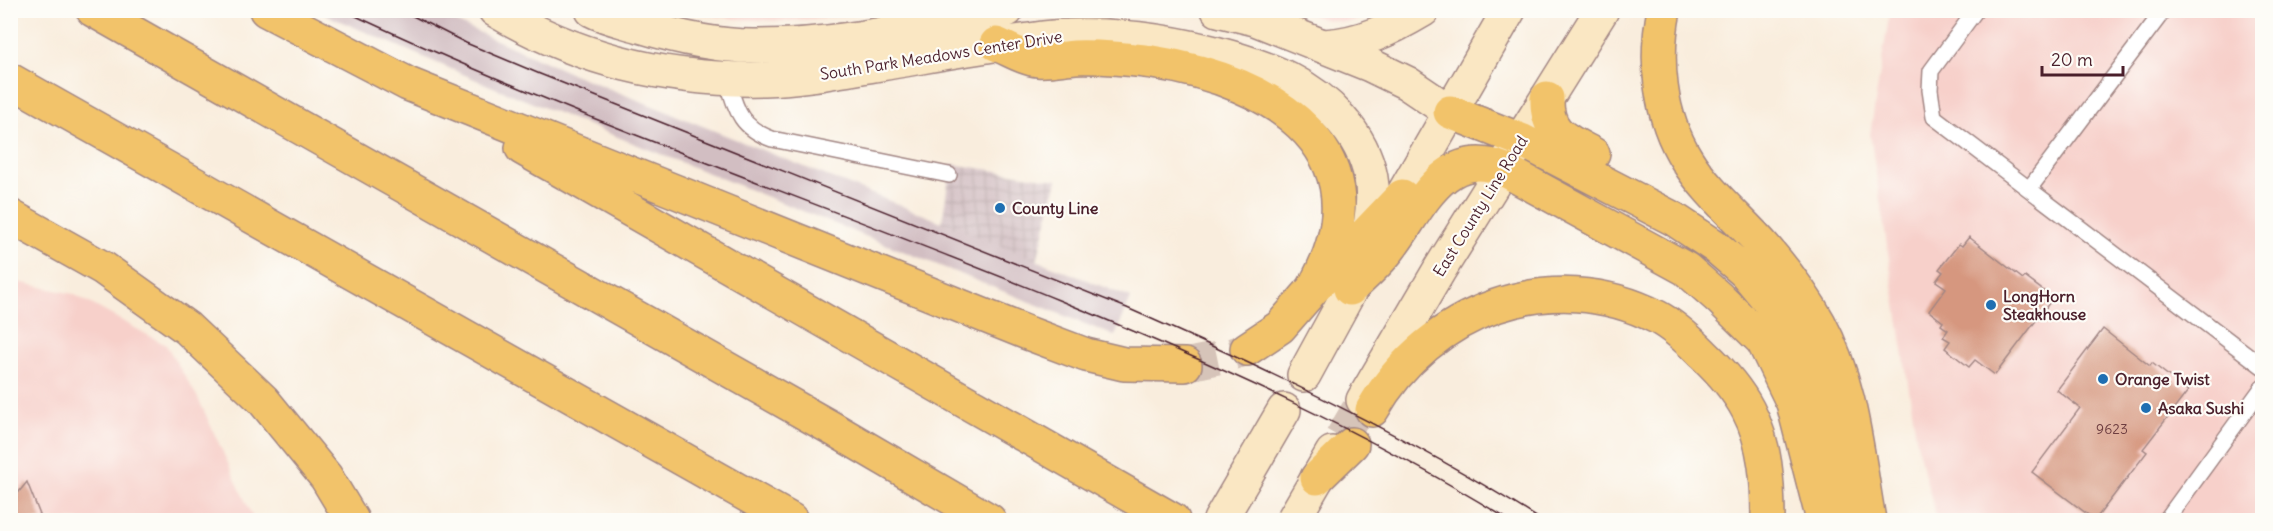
<svg xmlns="http://www.w3.org/2000/svg" width="2273" height="531" font-family="Delius,sans-serif">
  <style>
    .built { fill: #f7d0ca }
    .industrial { fill: url(#industrial-grid) }
    .railway { fill: #d2bec2 }
    .building { fill: #d6977f }
    .lines { fill: none; stroke-linecap: round; stroke-linejoin: round }
    .secondary-tunnel { stroke: #d6c4b9; stroke-width: 33; stroke-dasharray: 33 16; stroke-linecap: butt }
    .motorway-tunnel { stroke: #d6c4b9; stroke-width: 33; stroke-dasharray: 33 16; stroke-linecap: butt }
    .service-casing { stroke: #a28684; stroke-width: 18 }
    .secondary-casing { stroke: #a28684; stroke-width: 36 }
    .motorway-casing { stroke: #a28684; stroke-width: 36 }
    .service { stroke: #fff; stroke-width: 15 }
    .secondary { stroke: #fae7c3; stroke-width: 33 }
    .motorway { stroke: #f2c36a; stroke-width: 33 }
    .tram { stroke: #4a1f2b; stroke-width: 1.5 }
    .poi-dot { fill: #1f6fb2; stroke: #fdfcf7; stroke-width: 2 }
    .labels { text-anchor: middle; stroke-width: 4.5; stroke-linejoin: round; paint-order: stroke }
    .number-label { font-size: 14px; fill: #6d3d40 }
    .street-label { font-size: 16px; fill: #4a1f2b; stroke: #fdfcf7 }
    .poi-label { font-size: 16px; font-weight: bold; fill: #4a1f2b; stroke: #fdfcf7; text-anchor: start }
  </style>
  <defs>
    <pattern id="industrial-grid" width="8" height="8" patternUnits="userSpaceOnUse" patternTransform="scale(1.5)"><rect width="8" height="8" fill="#d2bec2"/><path d="M0 4h8M4 0v8" fill="none" stroke="#b6a3a7"/></pattern>
  </defs>
  <rect width="100%" height="100%" fill="#fdfcf7"/>
  <filter id="ink" filterUnits="userSpaceOnUse"><feTurbulence type="fractalNoise" baseFrequency=".0167" numOctaves="2"/><feDisplacementMap in="SourceGraphic" scale="12" xChannelSelector="R" yChannelSelector="G"/><feConvolveMatrix kernelMatrix="1 2 1 2 8 2 1 2 1" color-interpolation-filters="sRGB"/></filter>
  <filter id="wash" filterUnits="userSpaceOnUse"><feTurbulence type="fractalNoise" baseFrequency=".008" numOctaves="4" result="noise"/><feDisplacementMap in="SourceGraphic" scale="24" xChannelSelector="R" yChannelSelector="G"/><feGaussianBlur stdDeviation="1.35" result="paint"/><feColorMatrix in="noise" values="0 0 0 0 0 0 0 0 0 0 0 0 0 0 0 0 0 1.4 0 .05"/><feComposite in="paint" operator="in"/></filter>
  <g filter="url(#wash)">
    <rect width="100%" height="100%" fill="#f9eddd"/>
    <path class="built" d="M 681,11 L 869,11 L 827,18 L 783,21 L 736,19 Z
      M 1300,11 L 1379,11 L 1357,20 L 1344,22 L 1323,19 Z
      M 1890,11 L 2262,11 L 2262,520 L 1937,520 L 1918,449 L 1870,134 Z
      M 10,280 L 73,294 L 166,345 L 198,398 L 254,520 L 11,520 Z"/>
    <path class="industrial" d="M 951,164 L 1057,180 L 1037,261 L 942,223 Z"/>
    <path class="railway" d="M 317,11 L 431,11 L 568,72 L 1131,298 L 1115,336 L 488,85 Z"/>
    <g id="blocks">
      <path class="building" d="M 1969,237 L 2023,279 L 2025,277 L 2053,298 L 1995,375 L 1975,360 L 1969,367 L 1945,348 L 1950,341 L 1943,337 L 1948,330 L 1941,325 L 1943,322 L 1929,311 L 1946,288 L 1936,281 L 1943,272 L 1939,269 L 1959,244 L 1962,246 Z
        M 2103,329 L 2150,366 L 2152,363 L 2188,391 L 2143,449 L 2147,452 L 2095,520 L 2032,472 L 2080,408 L 2057,390 Z
        M 27,482 L 42,520 L 10,520 L 10,503 Z"/>
    </g>
  </g>
  <g filter="url(#ink)">
    <use href="#blocks" fill-opacity="0" stroke="#a28684" stroke-width="1.5"/>
    <g class="lines">
      <path class="secondary-tunnel" d="M 1341,438 L 1361,404"/>
      <path class="motorway-tunnel" d="M 1185,365 L 1223,357 L 1247,349"/>
      <defs>
        <path id="service" d="M 1976,10 L 1931,71 L 1930,90 L 1934,117 L 2262,366
          M 727,79 C 736,109 739,127 772,139 L 949,175
          M 2029,189 L 2164,10
          M 2166,520 L 2262,388"/>
        <path id="secondary" d="M 495,10 C 577,59 669,81 764,79 C 803,78 842,70 881,64 C 928,56 975,47 1022,41 C 1037,39 1053,36 1068,36 C 1122,34 1178,42 1230,57 C 1271,69 1310,84 1340,118 C 1374,156 1380,196 1365,246
          M 592,10 C 607,18 624,21 640,26 C 676,37 715,46 753,46 C 838,47 924,26 1007,10
          M 1218,10 L 1255,19 L 1370,65 L 1407,83 L 1450,112
          M 1324,46 C 1361,44 1391,29 1423,10
          M 1387,222 L 1509,10
          M 1304,375 L 1364,265
          M 1363,400 L 1440,269 L 1602,10
          M 1220,520 L 1284,410
          M 1293,520 L 1332,453"/>
        <path id="motorway" d="M 93,10 L 835,430 L 989,520
          M 266,10 L 408,84 L 1025,332 L 1086,355 L 1124,364 L 1185,365
          M 1664,10 C 1654,60 1659,116 1687,160 C 1708,194 1740,219 1766,249 C 1785,271 1804,296 1819,323 C 1852,384 1857,453 1869,520
          M 996,44 C 1009,49 1025,59 1038,60 C 1050,61 1063,58 1075,57 C 1100,56 1127,59 1152,62 C 1274,80 1391,153 1313,289
          M 10,80 L 791,520
          M 1547,98 C 1546,134 1565,139 1593,154
          M 1450,112 L 1521,140 L 1674,219 L 1716,247 L 1745,272 L 1779,313 L 1795,339 L 1819,408 L 1830,460 L 1847,520
          M 522,148 L 1173,520
          M 10,216 L 103,268 L 187,328 L 263,400 L 326,477 L 352,520
          M 1350,289 C 1364,275 1381,261 1392,245 C 1420,208 1444,146 1503,169 L 1686,269 L 1719,298 L 1763,341 L 1793,403 L 1823,520
          M 1247,349 L 1280,327 L 1313,289 L 1402,196
          M 1372,410 C 1429,310 1552,263 1657,317 C 1674,326 1689,340 1703,354 C 1720,370 1737,389 1748,410 C 1766,444 1768,483 1768,520
          M 1317,478 L 1352,444"/>
      </defs>
      <use href="#service" class="service-casing"/>
      <use href="#secondary" class="secondary-casing"/>
      <use href="#motorway" class="motorway-casing"/>
      <use href="#service" class="service"/>
      <use href="#secondary" class="secondary"/>
      <use href="#motorway" class="motorway"/>
      <path class="tram" d="M 343,10 C 576,120 822,203 1061,301 C 1215,364 1367,432 1509,520
        M 401,10 L 466,43 L 540,74 L 1127,308 C 1270,371 1409,436 1541,520"/>
    </g>
  </g>
  <g class="poi-dot">
    <circle cx="1000" cy="208" r="6"/>
    <circle cx="1991" cy="305" r="6"/>
    <circle cx="2103" cy="379" r="6"/>
    <circle cx="2146" cy="408" r="6"/>
  </g>
  <g class="labels">
    <g class="number-label">
      <text x="2112" y="434">9623</text>
    </g>
    <g class="street-label">
      <text transform="translate(941 55) rotate(-9)" y="6">South Park Meadows Center Drive</text>
      <text transform="translate(1480 206) rotate(-58)" y="6">East County Line Road</text>
    </g>
    <g class="poi-label">
      <text x="1012" y="214">County Line</text>
      <text x="2003" y="302">LongHorn<tspan x="2003" dy="18">Steakhouse</tspan></text>
      <text x="2115" y="385">Orange Twist</text>
      <text x="2158" y="414">Asaka Sushi</text>
    </g>
  </g>
  <rect width="2273" height="531" fill="none" stroke="#fdfcf7" stroke-width="36"/>
  <path d="M2042 66v9h81v-9" fill="none" stroke="#4a1f2b" stroke-width="3"/>
  <text x="2051" y="66" font-size="18" fill="#4a1f2b" stroke="#fdfcf7" stroke-width="4.5" paint-order="stroke">20 m</text>
</svg>
